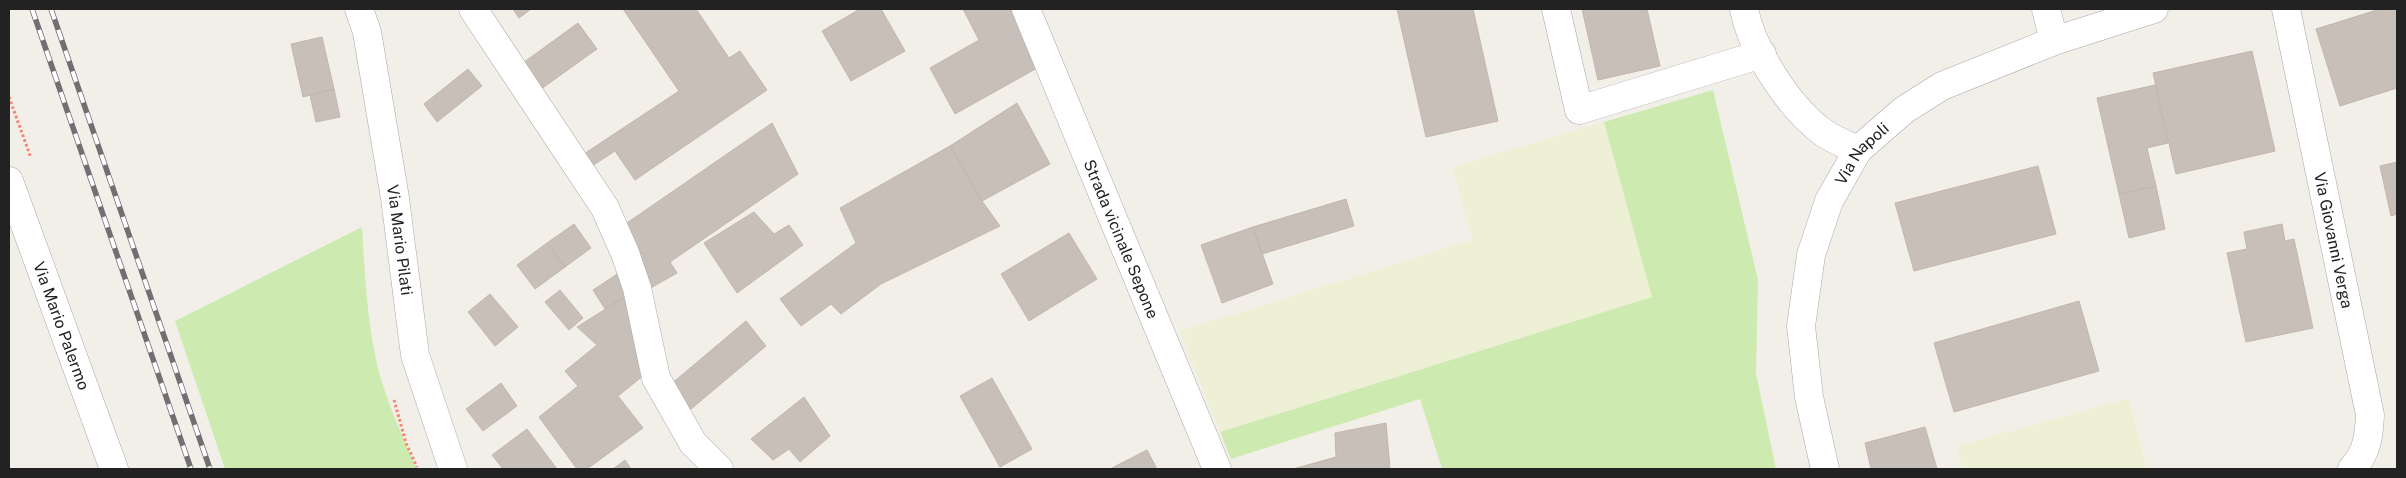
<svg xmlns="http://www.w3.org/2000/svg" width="2406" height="478" font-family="'Public Sans',sans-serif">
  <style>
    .farmland { fill: #eef0d5 }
    .grass { fill: #cdebb0 }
    .building { fill: #c7bfb8; stroke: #c4b6ab }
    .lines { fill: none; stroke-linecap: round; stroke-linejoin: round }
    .minor-casing { stroke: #a9a9a9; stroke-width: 29 }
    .tertiary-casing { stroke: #a9a9a9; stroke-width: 29 }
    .path { stroke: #fa8072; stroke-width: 3; stroke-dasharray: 2.5 2.5; stroke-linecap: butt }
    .minor { stroke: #fff; stroke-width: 28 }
    .tertiary { stroke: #fff; stroke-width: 28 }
    .rail-casing { stroke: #707070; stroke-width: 5.5 }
    .rail { stroke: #fff; stroke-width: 4; stroke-dasharray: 11; stroke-linecap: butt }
    .labels { text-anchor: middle; stroke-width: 4; stroke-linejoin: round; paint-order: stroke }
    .street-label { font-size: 16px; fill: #222; stroke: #fff }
  </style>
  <rect width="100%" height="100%" fill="#f2efe9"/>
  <path class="farmland" d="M 1604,122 L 1653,297 L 1220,432 L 1180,331 L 1472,240 L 1453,167 Z
    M 2129,398 L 2147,469 L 1963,469 L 1957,446 Z"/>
  <path class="grass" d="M 1713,90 L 1758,280 L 1756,373 L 1776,469 L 1442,469 L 1420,399 L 1231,459 L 1220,432 L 1652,297 L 1604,122 Z
    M 362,227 C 365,275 367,325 379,372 C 388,405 403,437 417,469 L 225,469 L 175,321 Z"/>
  <path class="building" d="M 513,9 L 531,9 L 519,18 Z
    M 623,9 L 696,9 L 729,58 L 740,51 L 767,90 L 635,180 L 615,151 L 592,166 L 584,154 L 679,91 Z
    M 860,9 L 881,9 L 905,51 L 851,81 L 822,31 Z
    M 963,9 L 1012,9 L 1039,67 L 955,114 L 930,68 L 979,40 Z
    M 1397,9 L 1473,9 L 1498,121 L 1426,137 Z
    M 1582,9 L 1647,9 L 1660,66 L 1598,80 Z
    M 2380,9 L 2397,9 L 2397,88 L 2340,106 L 2316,29 Z
    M 578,23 L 597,49 L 534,94 L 516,68 Z
    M 322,37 L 334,89 L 303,97 L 291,44 Z
    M 2252,51 L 2275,151 L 2176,174 L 2153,73 Z
    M 468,69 L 482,86 L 437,122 L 424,104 Z
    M 2155,85 L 2168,143 L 2147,148 L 2156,186 L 2119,194 L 2097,98 Z
    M 334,89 L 340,117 L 316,122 L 310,95 Z
    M 1017,103 L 1050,164 L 982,201 L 950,146 Z
    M 772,123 L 798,174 L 670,262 L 677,273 L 647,290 L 624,225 Z
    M 950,146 L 982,201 L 1000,226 L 881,284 L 841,314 L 831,304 L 801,326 L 780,299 L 856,243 L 840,208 Z
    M 2397,162 L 2397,214 L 2391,216 L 2380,166 Z
    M 2038,166 L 2056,234 L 1914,271 L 1895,203 Z
    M 2156,186 L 2165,229 L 2129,238 L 2119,194 Z
    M 1346,199 L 1354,226 L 1262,254 L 1253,227 Z
    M 754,212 L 774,234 L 789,225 L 803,245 L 737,293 L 704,243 Z
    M 574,224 L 591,248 L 565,267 L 547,243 Z
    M 2282,224 L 2285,241 L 2294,239 L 2313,328 L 2246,342 L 2227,253 L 2247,249 L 2244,232 Z
    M 1253,227 L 1273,284 L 1222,303 L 1201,245 Z
    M 1069,233 L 1097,279 L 1029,321 L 1001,274 Z
    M 547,243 L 565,267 L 535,289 L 517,265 Z
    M 622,271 L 631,293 L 605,309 L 593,290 Z
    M 560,290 L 583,318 L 569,330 L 545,302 Z
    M 631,293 L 644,375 L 618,396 L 643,428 L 587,469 L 577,469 L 539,417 L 578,386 L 565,371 L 597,345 L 577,327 Z
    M 490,294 L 518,327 L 495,346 L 468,312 Z
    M 2079,301 L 2099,371 L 1954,412 L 1934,343 Z
    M 746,321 L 766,346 L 691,409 L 670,385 Z
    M 992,378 L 1032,449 L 1000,467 L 960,396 Z
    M 501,383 L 517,406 L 483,431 L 466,409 Z
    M 804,397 L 830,436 L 800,462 L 789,449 L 773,460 L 751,439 Z
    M 1386,423 L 1390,469 L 1293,469 L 1336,457 L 1335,433 Z
    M 1925,427 L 1937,469 L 1871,469 L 1865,443 Z
    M 527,429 L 557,469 L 503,469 L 492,455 Z
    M 1147,450 L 1157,469 L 1110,469 Z
    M 625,460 L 631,469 L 613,469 Z"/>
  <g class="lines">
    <defs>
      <g id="minor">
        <path id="s1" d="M 359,9 L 367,32 L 395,198 L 415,355 L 453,469"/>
        <path d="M 473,9 L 605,208 L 625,253 L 637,288 L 656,378 L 693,443 L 719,469"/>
        <path id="s2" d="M 1026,9 L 1217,469"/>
        <path d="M 1556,9 L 1579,110 L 1762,54"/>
        <path d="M 1744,9 C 1752,50 1789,108 1824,133 C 1834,140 1847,145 1858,150"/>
        <path d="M 2046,9 L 2054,41"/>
        <path id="s3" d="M 2286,9 L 2370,415 C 2369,436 2367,453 2352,469"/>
        <path id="s4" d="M 9,181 L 114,469"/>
      </g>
      <g id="tertiary">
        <path id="s5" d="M 1825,469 L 1809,397 L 1801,326 L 1811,255 L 1829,201 L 1858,150 L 1904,110 L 1942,86 L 2054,41 L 2154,9"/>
      </g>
    </defs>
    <use href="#minor" class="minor-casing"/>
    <use href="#tertiary" class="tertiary-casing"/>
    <path class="path" d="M 9,97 L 31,158
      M 394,400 L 406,443 L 417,467"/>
    <use href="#minor" class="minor"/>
    <use href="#tertiary" class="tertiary"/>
    <defs>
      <path id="rail" d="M 32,9 L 191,469
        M 51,9 L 210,469"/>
    </defs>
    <use href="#rail" class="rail-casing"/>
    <use href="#rail" class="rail"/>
  </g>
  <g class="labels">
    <g class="street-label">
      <text dy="6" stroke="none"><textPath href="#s5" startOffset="332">Via Napoli</textPath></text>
      <text dy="6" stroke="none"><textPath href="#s2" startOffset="249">Strada vicinale Sepone</textPath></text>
      <text dy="6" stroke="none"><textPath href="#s1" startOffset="235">Via Mario Pilati</textPath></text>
      <text dy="6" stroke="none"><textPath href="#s3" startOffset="236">Via Giovanni Verga</textPath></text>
      <text dy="6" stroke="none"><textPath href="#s4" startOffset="154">Via Mario Palermo</textPath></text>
    </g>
  </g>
  <rect width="2406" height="478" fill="none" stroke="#222222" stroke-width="20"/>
</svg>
